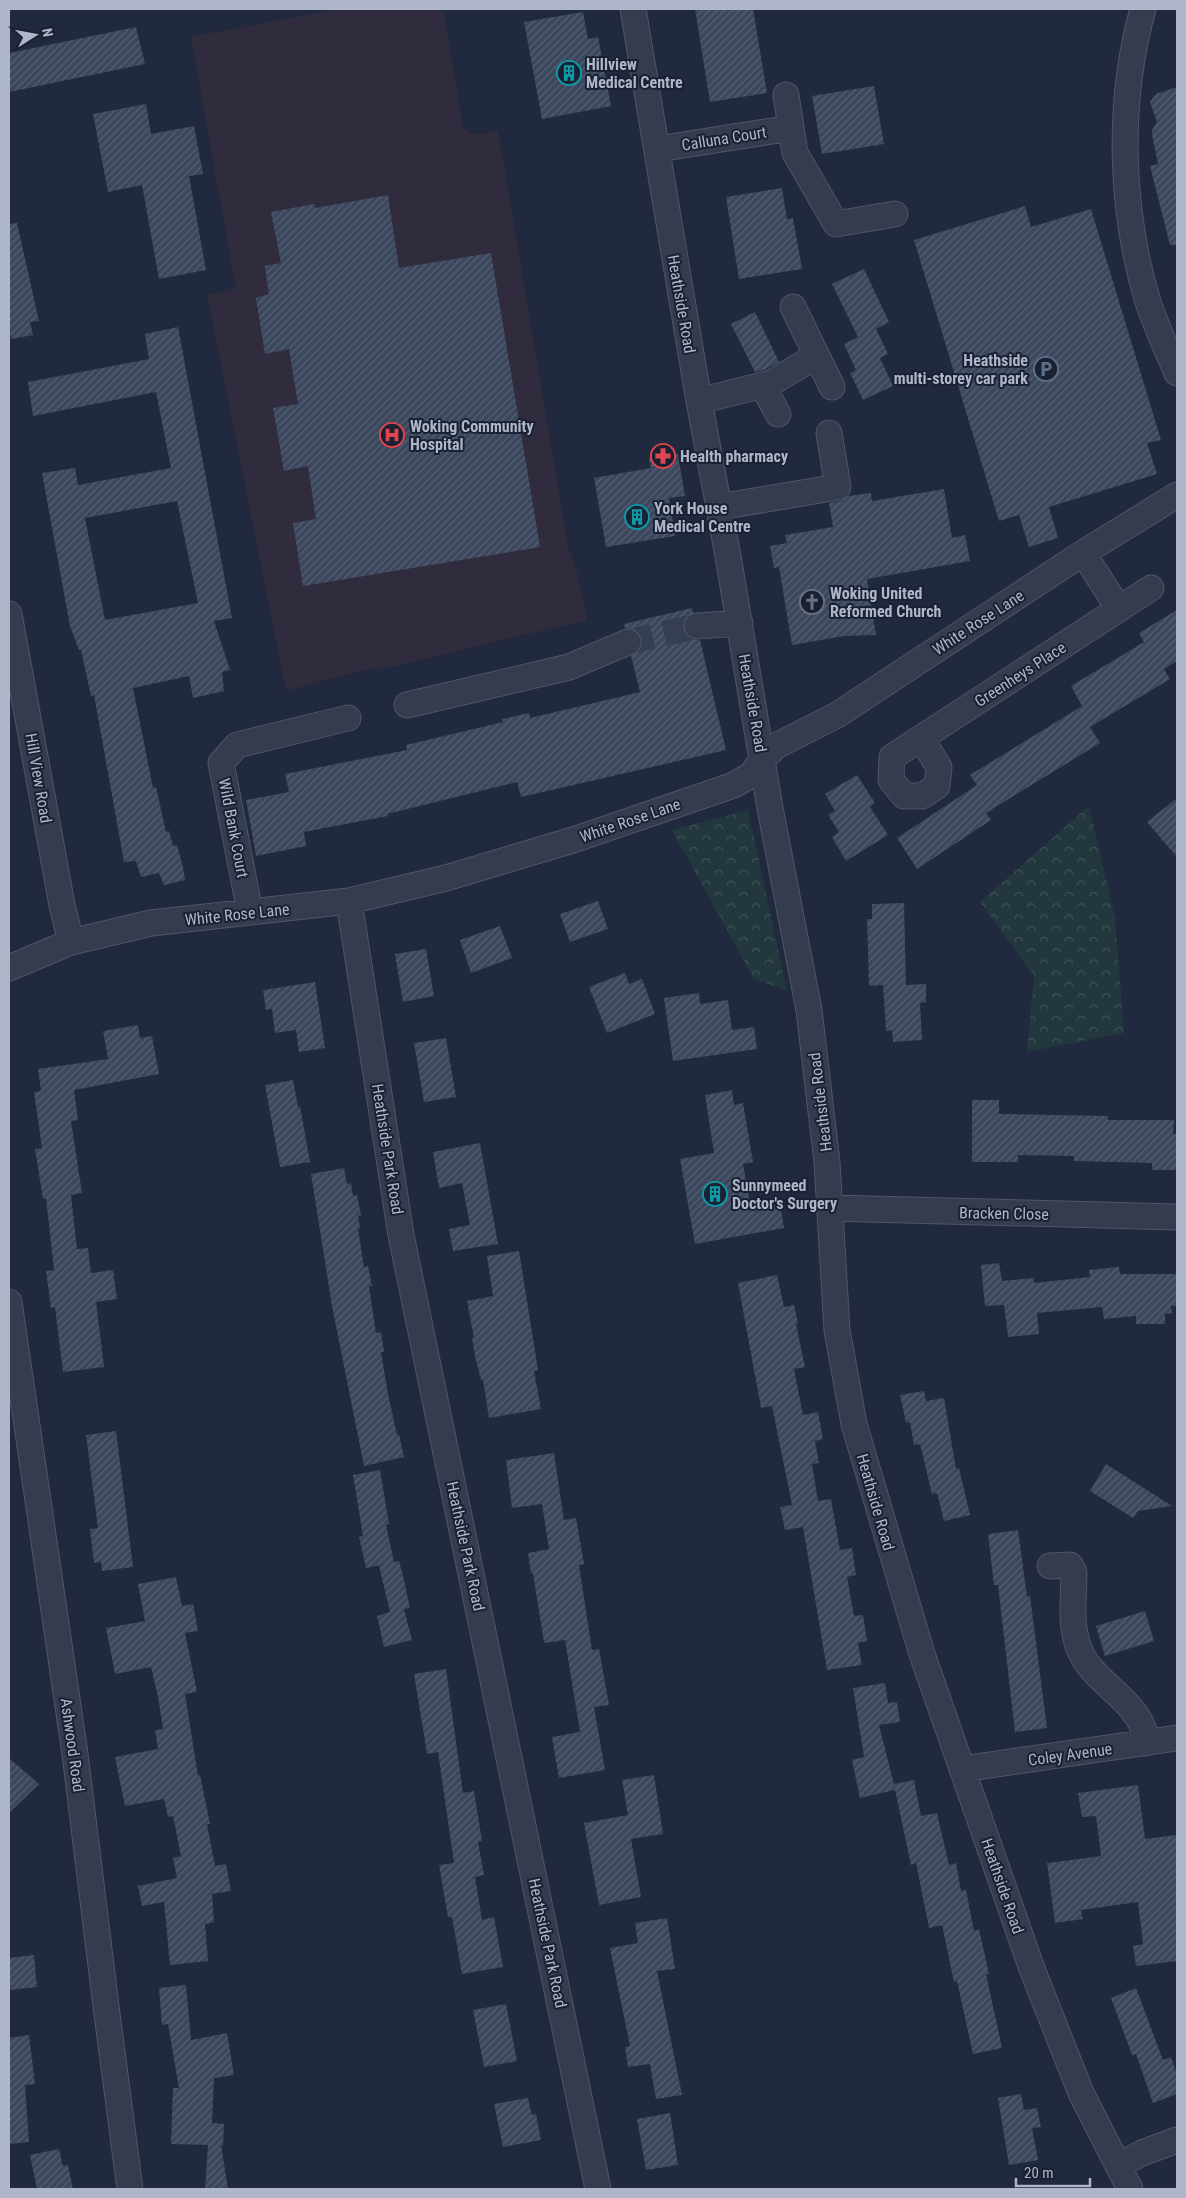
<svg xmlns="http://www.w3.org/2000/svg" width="1186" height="2198" font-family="'Roboto Condensed',sans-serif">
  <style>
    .medical { fill: #302c3d }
    .forest { fill: url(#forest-crowns) }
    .building { fill: url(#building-hatch); fill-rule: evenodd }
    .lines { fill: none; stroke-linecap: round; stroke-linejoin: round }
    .minor-tunnel { stroke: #353e52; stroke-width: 25; stroke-dasharray: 25 12; stroke-linecap: butt }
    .minor-casing { stroke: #4f5668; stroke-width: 27 }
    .minor { stroke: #343c4d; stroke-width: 25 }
    .labels { text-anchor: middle; stroke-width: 4; stroke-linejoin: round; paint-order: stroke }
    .poi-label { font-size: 16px; font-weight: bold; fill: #afb6c9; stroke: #192132; text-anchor: start }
    .street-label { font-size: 16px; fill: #afb6c9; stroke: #192132 }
  </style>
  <defs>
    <pattern id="forest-crowns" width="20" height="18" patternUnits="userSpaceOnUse" patternTransform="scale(1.25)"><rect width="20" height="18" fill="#22383e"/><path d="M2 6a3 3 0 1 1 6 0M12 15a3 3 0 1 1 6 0" fill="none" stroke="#405359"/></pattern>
    <pattern id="building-hatch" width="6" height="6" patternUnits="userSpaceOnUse" patternTransform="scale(1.25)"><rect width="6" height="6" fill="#3b475d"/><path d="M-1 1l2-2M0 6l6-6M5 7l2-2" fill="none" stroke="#555f73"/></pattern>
  </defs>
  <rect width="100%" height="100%" fill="#20293d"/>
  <path class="medical" d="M 327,9 L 443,9 L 463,129 L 474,135 L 498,131 L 568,546 L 577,572 L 587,620 L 377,670 L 372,668 L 286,691 L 207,295 L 236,289 L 191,37 L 327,11 Z"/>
  <path class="forest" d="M 1089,806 L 1115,917 L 1124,1033 L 1027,1052 L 1034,976 L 980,902 Z
    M 748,810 L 787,991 L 753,978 L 672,830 Z"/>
  <path class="building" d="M 695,9 L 753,9 L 767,93 L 710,102 Z
    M 583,12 L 588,39 L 598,37 L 611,106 L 542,119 L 524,22 Z
    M 136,27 L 145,64 L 9,92 L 9,53 Z
    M 874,86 L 884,144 L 822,154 L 812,96 Z
    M 1177,87 L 1177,245 L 1170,245 L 1150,166 L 1158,164 L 1152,135 L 1152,130 L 1157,122 L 1150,102 L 1156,94 Z
    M 146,104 L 151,134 L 194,126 L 203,174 L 189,176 L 206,270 L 159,279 L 142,185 L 108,192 L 93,114 Z
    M 782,188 L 787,219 L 793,218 L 802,269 L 739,279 L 726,197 Z
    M 388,195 L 399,268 L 491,253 L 540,547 L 303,586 L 293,523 L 316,519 L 308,466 L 284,471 L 273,408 L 298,404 L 289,349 L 265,354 L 256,298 L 269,294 L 265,266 L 281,263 L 271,212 L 314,204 L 315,208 Z
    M 1025,206 L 1031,227 L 1091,209 L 1161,440 L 1147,443 L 1157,474 L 1049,507 L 1058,538 L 1029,547 L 1019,515 L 999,521 L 914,240 Z
    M 17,223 L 39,321 L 30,322 L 33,335 L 11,339 L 9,326 L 9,224 Z
    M 864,269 L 889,322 L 876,329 L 888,354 L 880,358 L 893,386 L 863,400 L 850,373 L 856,370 L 844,344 L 858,337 L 832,284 Z
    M 755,312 L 779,362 L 764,370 L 755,372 L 731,324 Z
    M 178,327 L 232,618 L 214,621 L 230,670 L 222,672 L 224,691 L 193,698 L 189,676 L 133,688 L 153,788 L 156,787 L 166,832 L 169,831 L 173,846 L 177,845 L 183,867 L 185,880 L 164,885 L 159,873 L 141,877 L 136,861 L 124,862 L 94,695 L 91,696 L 81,650 L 79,650 L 70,626 L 42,473 L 75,468 L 78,485 L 171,468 L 156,392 L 33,416 L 28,382 L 149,359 L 145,334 ZM 177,501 L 198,603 L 105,620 L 85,518 Z
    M 678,454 L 685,496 L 669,498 L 675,536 L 606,547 L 594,478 L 651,468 L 649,459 Z
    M 944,489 L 952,538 L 965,535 L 970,561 L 867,579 L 876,635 L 844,636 L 792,645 L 779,567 L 774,568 L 770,546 L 787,543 L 785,535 L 833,527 L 829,503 L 841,501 L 848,496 L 871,493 L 872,501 Z
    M 692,608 L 693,613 L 684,619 L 683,627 L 685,634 L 690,639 L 700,640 L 726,750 L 521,797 L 517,782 L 387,814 L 388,816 L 304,832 L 306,846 L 256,856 L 246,800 L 289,792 L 285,774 L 407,750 L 406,745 L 503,722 L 502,719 L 529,713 L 530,718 L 640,692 L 631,656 L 640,650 L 642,644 L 641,637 L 636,630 L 625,628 L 624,624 Z
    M 1177,610 L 1177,661 L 1164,669 L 1170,679 L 1090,727 L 1100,743 L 986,813 L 991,820 L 917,869 L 897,838 L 977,785 L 970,775 L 1082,706 L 1071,686 L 1144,642 L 1139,633 Z
    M 857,775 L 875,803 L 870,807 L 888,835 L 846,861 L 832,837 L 839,832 L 828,815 L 835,811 L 825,794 Z
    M 1177,798 L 1177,857 L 1147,822 Z
    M 598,901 L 608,929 L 570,942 L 560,914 Z
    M 904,903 L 906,985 L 926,984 L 926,1002 L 920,1003 L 922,1040 L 893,1042 L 892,1030 L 886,1031 L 883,985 L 869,986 L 867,919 L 872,919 L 872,904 Z
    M 500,926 L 512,958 L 471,973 L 460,940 Z
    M 426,949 L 434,996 L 403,1002 L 395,954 Z
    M 625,973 L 629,984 L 642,979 L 655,1014 L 607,1033 L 589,987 Z
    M 315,982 L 325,1048 L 299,1052 L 296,1030 L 275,1033 L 272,1009 L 266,1010 L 263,990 Z
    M 699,993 L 700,1004 L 728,1000 L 732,1030 L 754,1027 L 757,1049 L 673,1061 L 664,998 Z
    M 138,1025 L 140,1038 L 152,1036 L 159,1074 L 74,1090 L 78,1120 L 71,1121 L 82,1193 L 71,1195 L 77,1249 L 88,1248 L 91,1273 L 113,1270 L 117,1299 L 96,1302 L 104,1367 L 63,1372 L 55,1307 L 51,1308 L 46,1271 L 54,1270 L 46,1198 L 43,1199 L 35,1149 L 42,1148 L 34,1092 L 41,1091 L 38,1069 L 108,1059 L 103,1031 Z
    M 446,1038 L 456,1097 L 424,1102 L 414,1043 Z
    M 293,1080 L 298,1107 L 300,1106 L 310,1162 L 280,1167 L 265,1085 Z
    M 732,1090 L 734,1105 L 743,1103 L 753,1162 L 743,1164 L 751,1209 L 780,1204 L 784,1228 L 695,1244 L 680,1159 L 714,1153 L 705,1095 Z
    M 972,1100 L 999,1100 L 999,1114 L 1108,1116 L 1108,1120 L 1174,1120 L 1173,1134 L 1177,1134 L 1177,1170 L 1152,1170 L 1152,1163 L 1074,1161 L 1074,1156 L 1018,1155 L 1018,1162 L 972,1162 Z
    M 480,1143 L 498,1244 L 453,1251 L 449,1229 L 470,1225 L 462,1183 L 439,1188 L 433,1152 Z
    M 344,1168 L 347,1184 L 351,1183 L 353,1196 L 357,1195 L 361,1215 L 358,1216 L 360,1228 L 358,1229 L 364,1267 L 368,1266 L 372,1286 L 369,1286 L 376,1333 L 381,1332 L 384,1352 L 381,1352 L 388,1394 L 397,1435 L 399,1434 L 404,1457 L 364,1466 L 332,1306 L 311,1174 Z
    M 519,1251 L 538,1370 L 534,1371 L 541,1409 L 489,1418 L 483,1380 L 481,1380 L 475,1356 L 472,1338 L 474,1338 L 467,1301 L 493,1296 L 487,1256 Z
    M 999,1263 L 1002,1281 L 1034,1278 L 1034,1283 L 1090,1277 L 1089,1270 L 1119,1267 L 1120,1274 L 1177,1274 L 1177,1306 L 1171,1306 L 1172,1313 L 1165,1314 L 1165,1324 L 1136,1324 L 1136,1316 L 1104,1319 L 1102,1307 L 1037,1313 L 1039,1334 L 1008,1337 L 1004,1305 L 985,1306 L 981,1265 Z
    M 777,1275 L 784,1307 L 794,1305 L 798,1323 L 796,1324 L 805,1367 L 794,1369 L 803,1415 L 818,1412 L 823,1439 L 815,1441 L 819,1463 L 812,1464 L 818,1501 L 831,1499 L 840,1550 L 852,1548 L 856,1575 L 847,1577 L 854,1616 L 863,1615 L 867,1641 L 858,1643 L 862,1665 L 827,1670 L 803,1527 L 785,1530 L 780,1507 L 792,1505 L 772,1406 L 761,1408 L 738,1283 Z
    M 924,1391 L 926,1401 L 944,1398 L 956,1469 L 959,1468 L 970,1515 L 944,1521 L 937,1493 L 932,1494 L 920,1444 L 914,1445 L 910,1422 L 906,1423 L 900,1395 Z
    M 116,1431 L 133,1567 L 102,1571 L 101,1562 L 94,1563 L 90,1529 L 98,1528 L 86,1435 Z
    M 554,1453 L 564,1520 L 576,1518 L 584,1564 L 579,1565 L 592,1650 L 599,1649 L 609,1705 L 594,1707 L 605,1770 L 559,1778 L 552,1737 L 580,1732 L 565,1640 L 544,1643 L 533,1573 L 531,1573 L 528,1553 L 549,1549 L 542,1504 L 512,1508 L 506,1460 Z
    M 1106,1464 L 1172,1506 L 1138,1511 L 1133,1518 L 1090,1491 Z
    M 380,1470 L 389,1524 L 386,1525 L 394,1562 L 399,1561 L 404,1580 L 410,1608 L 404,1609 L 412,1640 L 384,1647 L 377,1616 L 390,1612 L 379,1566 L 385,1564 L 366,1568 L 359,1537 L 363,1536 L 353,1475 Z
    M 1018,1530 L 1027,1597 L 1030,1596 L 1047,1728 L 1015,1732 L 998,1585 L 994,1585 L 988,1534 Z
    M 176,1577 L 182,1606 L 193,1604 L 198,1631 L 185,1633 L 197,1692 L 185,1694 L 198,1776 L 200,1775 L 210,1824 L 207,1824 L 215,1866 L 226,1864 L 231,1891 L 212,1894 L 214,1922 L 205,1924 L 208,1961 L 170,1965 L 164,1902 L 142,1906 L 138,1886 L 177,1878 L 173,1858 L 181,1856 L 173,1816 L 168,1817 L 164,1799 L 125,1806 L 115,1757 L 158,1749 L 155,1730 L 163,1729 L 158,1697 L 151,1667 L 115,1674 L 106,1628 L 145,1621 L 138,1584 Z
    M 1145,1611 L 1154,1641 L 1105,1656 L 1096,1626 Z
    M 446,1669 L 463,1793 L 474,1791 L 482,1841 L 478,1842 L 484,1875 L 475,1877 L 482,1920 L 494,1917 L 503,1967 L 462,1974 L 452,1917 L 448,1917 L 439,1865 L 454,1863 L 438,1752 L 427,1754 L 414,1674 Z
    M 885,1683 L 888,1703 L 897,1702 L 900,1722 L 879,1725 L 894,1784 L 914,1780 L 921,1816 L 937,1813 L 949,1865 L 956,1863 L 961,1891 L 966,1890 L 974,1931 L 979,1929 L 989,1974 L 986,1974 L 1002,2048 L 973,2054 L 957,1981 L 954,1982 L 942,1925 L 929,1928 L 916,1863 L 911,1865 L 895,1790 L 860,1798 L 852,1760 L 864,1757 L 853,1688 Z
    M 9,1758 L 39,1784 L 9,1813 Z
    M 654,1775 L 663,1834 L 631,1839 L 641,1897 L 599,1905 L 584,1823 L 628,1815 L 622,1780 Z
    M 1138,1785 L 1145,1839 L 1177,1835 L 1177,1961 L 1136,1966 L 1133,1946 L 1143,1944 L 1138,1902 L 1081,1910 L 1083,1919 L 1055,1923 L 1047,1863 L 1101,1856 L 1096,1816 L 1082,1817 L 1078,1793 Z
    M 667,1918 L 675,1969 L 657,1971 L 682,2095 L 656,2099 L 650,2064 L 628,2067 L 625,2047 L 630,2046 L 610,1948 L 638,1943 L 635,1923 Z
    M 34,1955 L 37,1987 L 9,1990 L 9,1958 Z
    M 186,1985 L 191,2040 L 227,2033 L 234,2075 L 214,2078 L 212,2123 L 224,2124 L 223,2146 L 221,2145 L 228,2189 L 205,2189 L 208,2145 L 171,2144 L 173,2088 L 179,2088 L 168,2024 L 162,2025 L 159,1988 Z
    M 1136,1988 L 1163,2060 L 1171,2057 L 1177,2075 L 1177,2094 L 1153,2103 L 1136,2054 L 1132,2055 L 1111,1998 Z
    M 506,2004 L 517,2061 L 484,2067 L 473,2010 Z
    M 29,2035 L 35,2084 L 25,2085 L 29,2142 L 9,2144 L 9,2038 Z
    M 1021,2094 L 1024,2110 L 1037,2108 L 1041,2127 L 1032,2128 L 1038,2160 L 1009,2165 L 998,2098 Z
    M 528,2098 L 532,2115 L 536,2114 L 541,2140 L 503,2147 L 494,2104 Z
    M 670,2113 L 678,2165 L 646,2170 L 637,2119 Z
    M 59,2149 L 63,2166 L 68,2165 L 73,2189 L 37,2189 L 30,2155 Z"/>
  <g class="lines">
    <path class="minor-tunnel" d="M 628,642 L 697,626"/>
    <defs>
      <path id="minor" d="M 633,9 L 699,401 L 728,556 L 770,808 L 809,1010 L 827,1162 L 837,1330 L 854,1424 L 922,1654 L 1032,1969 L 1081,2093 L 1130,2189
        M 1143,9 C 1117,102 1120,210 1148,302 C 1156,326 1167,350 1177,373
        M 786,95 L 795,153 L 836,224 L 895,214
        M 658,149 L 791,128
        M 793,307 L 832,387
        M 763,386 L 778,414
        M 699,401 L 771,383 L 816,356
        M 719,507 L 838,487 L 829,433
        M 1083,553 L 1119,609
        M 9,614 L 62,905 L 71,942
        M 697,626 L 740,623
        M 407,705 L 569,667 L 628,642
        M 921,738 L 939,767 L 937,786 L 922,796 L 904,796 L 891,780 L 892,757 L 1151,588
        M 349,901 L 401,1235 L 598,2189
        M 250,912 L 221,763 L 237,745 L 348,718
        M 9,968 L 71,942 L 151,923 L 349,901 L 446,878 L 573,840 L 734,785 L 751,775 L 762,760 L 776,746 L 837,715 L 1083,553 L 1177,495
        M 830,1208 L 1177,1217
        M 9,1302 L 75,1754 L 107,2014 L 130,2189
        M 1050,1566 L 1070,1565 L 1074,1572 C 1074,1599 1069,1624 1080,1651 C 1093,1681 1132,1698 1143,1728 C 1145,1732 1145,1738 1145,1743
        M 962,1769 L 1177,1738
        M 1118,2166 L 1142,2153 L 1177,2140"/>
    </defs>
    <use href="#minor" class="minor-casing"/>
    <use href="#minor" class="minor"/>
  </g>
  <defs>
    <symbol id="building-ring" viewBox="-11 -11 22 22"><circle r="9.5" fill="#192132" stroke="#0f9aa8" stroke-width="1.5"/><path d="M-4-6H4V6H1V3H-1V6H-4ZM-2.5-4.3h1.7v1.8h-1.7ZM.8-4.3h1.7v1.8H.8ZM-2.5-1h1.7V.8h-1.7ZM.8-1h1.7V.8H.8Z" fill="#0f9aa8"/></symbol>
    <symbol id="parking-ring" viewBox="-11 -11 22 22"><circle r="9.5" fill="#192132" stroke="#5c6f8a" stroke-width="1.5"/><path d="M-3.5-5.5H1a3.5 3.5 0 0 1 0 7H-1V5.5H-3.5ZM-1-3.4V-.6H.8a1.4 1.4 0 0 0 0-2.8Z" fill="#5c6f8a"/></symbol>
    <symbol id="hospital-ring" viewBox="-11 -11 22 22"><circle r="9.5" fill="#192132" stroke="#e0444e" stroke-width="1.5"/><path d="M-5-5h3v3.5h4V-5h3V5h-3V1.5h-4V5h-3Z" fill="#e0444e"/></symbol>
    <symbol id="pharmacy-ring" viewBox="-11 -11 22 22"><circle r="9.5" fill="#192132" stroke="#e0444e" stroke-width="1.5"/><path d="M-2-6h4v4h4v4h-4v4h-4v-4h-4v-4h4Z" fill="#e0444e"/></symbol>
    <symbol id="church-ring" viewBox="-11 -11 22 22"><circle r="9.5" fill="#192132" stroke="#6b7280" stroke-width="1.5"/><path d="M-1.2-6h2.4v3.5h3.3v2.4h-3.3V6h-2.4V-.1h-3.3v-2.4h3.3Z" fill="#6b7280"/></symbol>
  </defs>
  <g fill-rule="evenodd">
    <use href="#building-ring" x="555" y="59" width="28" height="28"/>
    <use href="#parking-ring" x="1032" y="355" width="28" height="28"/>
    <use href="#hospital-ring" x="378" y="421" width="28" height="28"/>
    <use href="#pharmacy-ring" x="649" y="442" width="28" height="28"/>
    <use href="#building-ring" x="623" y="503" width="28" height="28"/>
    <use href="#church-ring" x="798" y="588" width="28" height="28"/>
    <use href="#building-ring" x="701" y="1180" width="28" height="28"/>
  </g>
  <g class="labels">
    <g class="poi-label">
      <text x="586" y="70">Hillview<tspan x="586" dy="18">Medical Centre</tspan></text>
      <text x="1028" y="366" text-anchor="end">Heathside<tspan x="1028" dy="18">multi-storey car park</tspan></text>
      <text x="410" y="432">Woking Community<tspan x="410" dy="18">Hospital</tspan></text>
      <text x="680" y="462">Health pharmacy</text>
      <text x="654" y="514">York House<tspan x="654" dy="18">Medical Centre</tspan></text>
      <text x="830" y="599">Woking United<tspan x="830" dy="18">Reformed Church</tspan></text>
      <text x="732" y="1191">Sunnymeed<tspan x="732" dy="18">Doctor's Surgery</tspan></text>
    </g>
    <g class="street-label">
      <text transform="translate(724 138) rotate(-9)" y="6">Calluna Court</text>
      <text transform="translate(682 304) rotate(80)" y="6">Heathside Road</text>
      <text transform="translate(978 622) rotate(-33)" y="6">White Rose Lane</text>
      <text transform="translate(1020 674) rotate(-33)" y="6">Greenheys Place</text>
      <text transform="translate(753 703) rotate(80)" y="6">Heathside Road</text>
      <text transform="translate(39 778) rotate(80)" y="6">Hill View Road</text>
      <text transform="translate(630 820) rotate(-19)" y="6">White Rose Lane</text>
      <text transform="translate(234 828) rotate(79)" y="6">Wild Bank Court</text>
      <text transform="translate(237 914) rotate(-6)" y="6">White Rose Lane</text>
      <text transform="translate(820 1102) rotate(-97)" y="6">Heathside Road</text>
      <text transform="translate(388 1149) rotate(81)" y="6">Heathside Park Road</text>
      <text transform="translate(1004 1213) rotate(1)" y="6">Bracken Close</text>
      <text transform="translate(876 1502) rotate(74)" y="6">Heathside Road</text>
      <text transform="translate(466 1546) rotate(78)" y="6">Heathside Park Road</text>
      <text transform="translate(73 1745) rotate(82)" y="6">Ashwood Road</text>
      <text transform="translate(1070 1754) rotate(-8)" y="6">Coley Avenue</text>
      <text transform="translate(1003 1886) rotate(71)" y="6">Heathside Road</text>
      <text transform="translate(548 1943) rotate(78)" y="6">Heathside Park Road</text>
    </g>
  </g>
  <rect width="1186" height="2198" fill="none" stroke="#afb6c9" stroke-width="20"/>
  <g transform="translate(35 35) rotate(79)" stroke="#192132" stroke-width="4" paint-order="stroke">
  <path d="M0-4L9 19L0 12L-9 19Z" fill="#afb6c9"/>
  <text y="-8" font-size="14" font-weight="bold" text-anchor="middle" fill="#afb6c9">N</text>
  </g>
  <path d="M1016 2178v8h74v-8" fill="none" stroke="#afb6c9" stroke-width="2.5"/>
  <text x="1024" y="2178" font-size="15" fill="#afb6c9" stroke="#192132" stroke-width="4" paint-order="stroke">20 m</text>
</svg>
